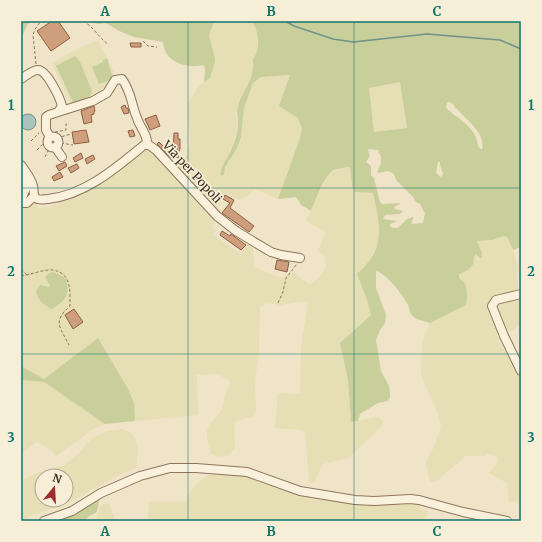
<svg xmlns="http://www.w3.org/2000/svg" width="542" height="542" font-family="Merriweather,serif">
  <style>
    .farmland { fill: #e6deb5; fill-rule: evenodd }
    .green { fill: #c9cf9b; fill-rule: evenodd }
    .water { fill: #a9c4bc; stroke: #6f938a }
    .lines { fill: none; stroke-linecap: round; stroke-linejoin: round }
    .stream { stroke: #6f938a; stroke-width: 1.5 }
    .building { fill: #cf9f7d; stroke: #8d5f41 }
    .minor-casing { stroke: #8d765c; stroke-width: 10 }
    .path { stroke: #8d765c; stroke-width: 1; stroke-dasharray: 3 2; stroke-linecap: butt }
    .minor { stroke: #faf1dc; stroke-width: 8 }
    .grid { fill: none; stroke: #0f766e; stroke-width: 1; stroke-opacity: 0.55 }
    .labels { text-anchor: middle; stroke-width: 3.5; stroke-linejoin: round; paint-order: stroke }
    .street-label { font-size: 12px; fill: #3d2e20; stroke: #f7eed8 }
    .neatline { fill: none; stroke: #0f766e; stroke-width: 1.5 }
    .grid-label { font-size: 13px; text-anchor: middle; font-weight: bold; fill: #0f766e }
  </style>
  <rect width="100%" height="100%" fill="#f0e4c8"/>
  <path class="farmland" d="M 214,21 L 252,21 L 256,26 L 258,34 L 258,46 L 256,54 L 252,61 L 254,68 L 243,95 L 239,103 L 236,115 L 238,124 L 232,148 L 220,172 L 230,160 L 243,124 L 244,108 L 253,83 L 261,77 L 291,75 L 287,110 L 298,118 L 302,129 L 300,138 L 278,199 L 254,189 L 250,195 L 239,200 L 224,193 L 217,212 L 203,194 L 178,167 L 182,164 L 187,155 L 190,141 L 187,105 L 199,86 L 210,78 L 215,58 L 209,36 Z
    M 98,40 L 114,72 L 114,78 L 107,86 L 87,98 L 71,105 L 52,63 L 75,50 Z
    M 400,82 L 407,128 L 374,132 L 369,88 Z
    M 150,148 L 215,217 L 213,228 L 215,231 L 213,235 L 241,254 L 249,241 L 253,243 L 254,267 L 282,278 L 294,272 L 310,285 L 318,278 L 326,267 L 325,256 L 318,250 L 326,232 L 306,221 L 319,193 L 328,176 L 335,170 L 350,167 L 352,186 L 364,193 L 373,193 L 380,222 L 379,241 L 371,260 L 357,274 L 367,300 L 371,315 L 340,343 L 348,380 L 351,422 L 378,417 L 383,421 L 381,427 L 349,458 L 323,464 L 314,483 L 309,482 L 305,432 L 299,430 L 275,428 L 278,393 L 300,394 L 301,347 L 308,301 L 280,305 L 268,303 L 260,307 L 259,352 L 255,382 L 256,410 L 252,417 L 236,421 L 234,428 L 235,448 L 229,455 L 221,457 L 211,454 L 207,439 L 207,430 L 210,424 L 222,410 L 226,391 L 231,382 L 218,374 L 197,375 L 198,415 L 135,421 L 134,403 L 44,380 L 21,366 L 21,173 L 29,185 L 28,194 L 36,200 L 38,208 L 49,207 L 75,195 L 144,149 Z
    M 503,236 L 507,237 L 519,267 L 517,275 L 518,291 L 490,305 L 490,313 L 499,341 L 521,378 L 521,505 L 514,501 L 509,503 L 507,483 L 489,473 L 498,462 L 497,457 L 487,453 L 485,456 L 466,456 L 456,464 L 438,480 L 430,482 L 426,465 L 428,456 L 433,449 L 440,429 L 441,424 L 436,409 L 421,376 L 422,343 L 425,333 L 430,323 L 466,305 L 459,278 L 459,274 L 465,272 L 474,262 L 474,257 L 476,254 L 482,258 L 482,253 L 477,241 L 493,240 Z
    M 519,296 L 521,306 L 521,323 L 511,332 L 502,328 L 494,303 Z
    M 21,380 L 44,382 L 105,424 L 95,428 L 56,456 L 51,450 L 36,442 L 21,455 Z
    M 122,429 L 131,433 L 136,440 L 138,450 L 136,468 L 119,475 L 68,503 L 31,516 L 21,521 L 21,481 L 37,473 L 63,466 L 79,453 L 93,437 L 107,431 ZM 42,476 L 66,476 L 66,500 L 42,500 Z
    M 218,472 L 246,473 L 317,495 L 421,500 L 420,509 L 428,511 L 426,519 L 412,519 L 412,521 L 143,521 L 148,519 L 149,502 L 186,502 L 187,497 L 196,484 L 207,476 Z
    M 108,502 L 116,521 L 96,521 L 100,506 Z"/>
  <path class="green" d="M 21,21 L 32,21 L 28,24 L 21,38 Z
    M 90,21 L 214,21 L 209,36 L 215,58 L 215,62 L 210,78 L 204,82 L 205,69 L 204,65 C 186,69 164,62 163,42 L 134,37 L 119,31 L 106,23 L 98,24 Z
    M 252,21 L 521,21 L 521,247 L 513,250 L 507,237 L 503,236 L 493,240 L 477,241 L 482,253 L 482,258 L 480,258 L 476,254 L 474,257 C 475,267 468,271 459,274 L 459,278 C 461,280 463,280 464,282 C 468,288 467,299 466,305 L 430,323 C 424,321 415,320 411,314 C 409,311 409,307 408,305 C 402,294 387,274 376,271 L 376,288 L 386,315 L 385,323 L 380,330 L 376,340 L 381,371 L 389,386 L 390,392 L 390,398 L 388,401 L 378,403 L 370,408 L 360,414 L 358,421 L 351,422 L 348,380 L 340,343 L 371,315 L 367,300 L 357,274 C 361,270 366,265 370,260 C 385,240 378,216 373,193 L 355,192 L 352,186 L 350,167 C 345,168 338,168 334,170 C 323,177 316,200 311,211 L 301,205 L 296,197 L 278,199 L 300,138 L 302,129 L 298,118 L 279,106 L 290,75 L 261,77 L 253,83 L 244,108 L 241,137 L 236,150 L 225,167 L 224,175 L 221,176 C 219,167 229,157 232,148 C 235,141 238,131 238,124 C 238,116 236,110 239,103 C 243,91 252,81 253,68 C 254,65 252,62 253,59 C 254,57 255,56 256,54 C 260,43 258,30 252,21 ZM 400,82 L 407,128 L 374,132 L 369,88 ZM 449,102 L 453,104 L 455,108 L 457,109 C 465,119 486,133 482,149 L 479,148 C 477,143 477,138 474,133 C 467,123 455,116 446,108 L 447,103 ZM 368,149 L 379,150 L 378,152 L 381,156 L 381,163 L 377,172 L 379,173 L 388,171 L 394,174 L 396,180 L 413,197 L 416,202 L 420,204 L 423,210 L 425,213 L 423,223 L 411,224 L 413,219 L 413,217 L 407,219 L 398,228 L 393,228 L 390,226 L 390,224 L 398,221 L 383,219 L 385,215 L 400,214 L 403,211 L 395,209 L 394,207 L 401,203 L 382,204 L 380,202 L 374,178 L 371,175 L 371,166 L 366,162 L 370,156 L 369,154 ZM 440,162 L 440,165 L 443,174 L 441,177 L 436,173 L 438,162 Z
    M 75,56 L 80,62 L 92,91 L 90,96 L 74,104 L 56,66 Z
    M 107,58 L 113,79 L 99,84 L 92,67 L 103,62 L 102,61 Z
    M 52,272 L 60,275 L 66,279 C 70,295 65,301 52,309 C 43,305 38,300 36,291 L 40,285 L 49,287 L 50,285 L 45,278 L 48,274 Z
    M 98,338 L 128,389 L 134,403 L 135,421 L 105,424 L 44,382 L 21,380 L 21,366 L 44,379 Z
    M 100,496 L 97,512 L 89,516 L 85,521 L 47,521 Z"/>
  <path class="water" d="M20 122a8 8 0 1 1 16 0a8 8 0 1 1-16 0Z"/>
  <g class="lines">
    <path class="stream" d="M 285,21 L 294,26 L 333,39 L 353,42 L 427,34 L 500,40 L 521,49"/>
  </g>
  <path class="building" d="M 52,21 L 58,21 L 70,38 L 51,51 L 37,31 Z
    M 130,43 L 141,43 L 141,47 L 131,47 Z
    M 125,105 L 126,108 L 128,108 L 129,113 L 124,114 L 121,107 Z
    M 94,106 L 95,111 L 94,112 L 94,114 L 91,115 L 92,122 L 84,124 L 81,111 Z
    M 156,115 L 160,126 L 150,130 L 145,119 Z
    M 86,130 L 89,142 L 74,144 L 72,132 Z
    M 133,130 L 135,136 L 130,137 L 128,131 Z
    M 174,133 L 178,133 L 178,139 L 180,139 L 180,149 L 177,155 L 180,157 L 173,158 L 170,157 L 157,144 L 159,142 L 166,149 L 173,153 Z
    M 81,153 L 83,158 L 75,162 L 73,158 Z
    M 93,155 L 95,159 L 87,164 L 85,159 Z
    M 65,162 L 67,166 L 59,171 L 56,166 Z
    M 77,164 L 79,168 L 71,173 L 68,168 Z
    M 60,172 L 63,177 L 54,181 L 52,177 Z
    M 225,195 L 234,200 L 230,208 L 254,226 L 249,232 L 222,213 L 230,203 L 223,199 Z
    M 222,231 L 230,236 L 231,234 L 246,245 L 241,250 L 220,235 Z
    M 277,260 L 289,262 L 287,272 L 275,269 Z
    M 74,309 L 83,322 L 73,329 L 65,315 Z"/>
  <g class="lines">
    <defs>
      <path id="minor" d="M 21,79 C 26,76 32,70 38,70 C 47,70 60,98 62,106 L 58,112 L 49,115 L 46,117 L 46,130 L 50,137
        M 58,112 L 93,101 L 107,93 L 115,80 L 122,79 C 132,93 131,104 137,118 C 140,128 148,134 147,145
        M47.5 142a5.5 5.5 0 1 1 11 0a5.5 5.5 0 1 1-11 0Z
        M 55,147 L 62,157
        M 21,165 C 26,172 31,178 33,186 C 34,190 33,196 36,198 C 39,201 44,199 48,199 C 85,195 116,168 144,145 L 149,145 L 156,150 L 217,216 L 236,231 L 271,252 L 281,255 L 300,258
        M 21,177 L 26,188 L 21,200 L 24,203 L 27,203 L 34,196
        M 521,294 L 496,300 L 492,306 L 504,336 L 521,371
        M 44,521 L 72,511 L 101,493 L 140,476 L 170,468 L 196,468 L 247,472 L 300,491 L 355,500 L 374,501 L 410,499 L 419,500 L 463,512 L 507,521"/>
    </defs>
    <use href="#minor" class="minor-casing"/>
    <path class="path" d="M 83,21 C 94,27 98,37 108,44
      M 143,41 L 148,46 L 157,47
      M 36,64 L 33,35 L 35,29 L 41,21
      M 55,132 L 66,130 L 66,124 L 67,123
      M 57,138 L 71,134
      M 31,141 L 39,133
      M 61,143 L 73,145
      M 37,150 L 45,142
      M 45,157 L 49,149
      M 21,269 L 27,275
      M 21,276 C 30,275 44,269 53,270 C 72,273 70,292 70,306 C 52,322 60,327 69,345
      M 278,303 L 283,292 L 286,278 L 297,264"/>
    <use href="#minor" class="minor"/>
  </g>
  <path class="grid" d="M 188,21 L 188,521M 354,21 L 354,521M 21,188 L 521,188M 21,354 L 521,354"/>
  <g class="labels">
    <g class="street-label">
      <text transform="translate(192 172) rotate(47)" y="4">Via per Popoli</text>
    </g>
  </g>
  <rect width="542" height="542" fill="none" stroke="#f7eed8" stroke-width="44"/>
  <g transform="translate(54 488) rotate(18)"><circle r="19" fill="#f7eed8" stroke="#ada18e"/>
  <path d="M0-3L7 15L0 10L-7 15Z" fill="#9e2a2b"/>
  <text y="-6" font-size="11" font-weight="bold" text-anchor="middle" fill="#3d2e20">N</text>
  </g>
  <rect x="22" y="22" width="498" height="498" class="neatline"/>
  <g class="grid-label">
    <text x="105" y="16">A</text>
    <text x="271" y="16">B</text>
    <text x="437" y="16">C</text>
    <text x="11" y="110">1</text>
    <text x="531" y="110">1</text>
    <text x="11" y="276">2</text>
    <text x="531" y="276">2</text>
    <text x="11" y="442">3</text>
    <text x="531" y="442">3</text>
    <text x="105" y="536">A</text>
    <text x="271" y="536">B</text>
    <text x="437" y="536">C</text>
  </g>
</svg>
